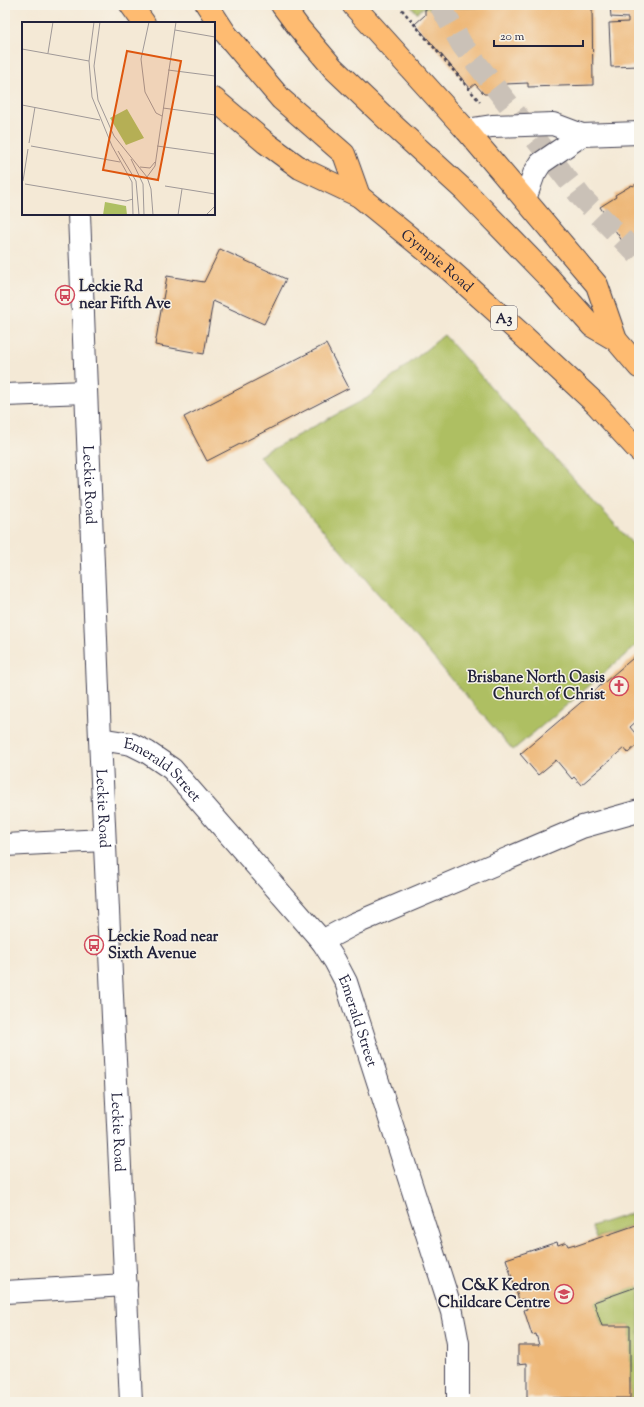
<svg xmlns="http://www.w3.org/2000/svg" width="644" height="1407" font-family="'Sorts Mill Goudy',serif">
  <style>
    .green { fill: #aebf62; stroke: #68704e }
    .building { fill: #eeb878 }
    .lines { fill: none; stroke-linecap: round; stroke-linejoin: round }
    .minor-tunnel { stroke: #cac1b7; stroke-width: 22; stroke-dasharray: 22 11; stroke-linecap: butt }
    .minor-casing { stroke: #424052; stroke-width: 24 }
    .highway-casing { stroke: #424052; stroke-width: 24 }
    .path { stroke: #424052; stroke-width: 2.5; stroke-dasharray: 3 3; stroke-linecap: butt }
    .minor { stroke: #fff; stroke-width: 22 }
    .highway { stroke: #febb71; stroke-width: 22 }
    .labels { text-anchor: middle; stroke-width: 3; stroke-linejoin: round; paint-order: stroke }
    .shield { fill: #f7f3e8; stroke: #62616f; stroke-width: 1 }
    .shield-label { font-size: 14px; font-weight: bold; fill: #22223b }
    .street-label { font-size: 15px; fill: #22223b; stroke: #f7f3e8 }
    .poi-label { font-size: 15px; font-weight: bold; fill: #22223b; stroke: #f7f3e8; text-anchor: start }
    .inset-road { fill: none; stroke: #a09998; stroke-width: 1 }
    .view { fill: #de560e; fill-opacity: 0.15; stroke: #de560e; stroke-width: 2 }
    .inset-edge { fill: none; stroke: #22223b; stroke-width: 2 }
  </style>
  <rect width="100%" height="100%" fill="#f7f3e8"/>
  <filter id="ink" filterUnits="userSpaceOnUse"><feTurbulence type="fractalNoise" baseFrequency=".025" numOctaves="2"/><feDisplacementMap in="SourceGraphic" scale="8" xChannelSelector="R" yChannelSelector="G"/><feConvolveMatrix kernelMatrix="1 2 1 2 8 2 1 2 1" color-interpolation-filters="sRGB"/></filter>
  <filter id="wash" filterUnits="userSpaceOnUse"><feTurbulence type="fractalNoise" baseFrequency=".012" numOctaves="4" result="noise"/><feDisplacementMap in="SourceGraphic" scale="16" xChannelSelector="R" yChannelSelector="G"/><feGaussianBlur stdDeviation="0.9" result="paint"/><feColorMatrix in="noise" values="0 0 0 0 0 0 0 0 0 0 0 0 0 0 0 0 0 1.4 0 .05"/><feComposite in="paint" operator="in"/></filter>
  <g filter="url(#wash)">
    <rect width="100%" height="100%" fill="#f4e9d6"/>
    <path class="green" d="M 410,5 L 482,5 L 482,7 L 425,9 L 424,7 L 417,13 Z
      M 444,335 L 639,551 L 639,643 L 574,699 L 513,750 L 259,456 L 367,398 Z
      M 639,1211 L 639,1224 L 596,1238 L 592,1226 Z
      M 639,1286 L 639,1398 L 630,1398 L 630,1326 L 602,1326 L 594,1302 Z"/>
    <g id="blocks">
      <path class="building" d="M 592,5 L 593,85 L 528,87 L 528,83 L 505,84 L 505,94 L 484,94 L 475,84 L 470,88 L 415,24 L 425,15 L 425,9 Z
        M 610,5 L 639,5 L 639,66 L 611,67 L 609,23 L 628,22 L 628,18 L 611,17 Z
        M 639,182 L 639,243 L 628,250 L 600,207 L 616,197 L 615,195 L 632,185 L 633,186 Z
        M 220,249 L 286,279 L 264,324 L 213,301 L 204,354 L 155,345 L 167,276 L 204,282 Z
        M 326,344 L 349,388 L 207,461 L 184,417 Z
        M 639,653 L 639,719 L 630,727 L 639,738 L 639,743 L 628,753 L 624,748 L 581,785 L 574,777 L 572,779 L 556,760 L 538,775 L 520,754 Z
        M 639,1224 L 639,1286 L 594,1302 L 602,1326 L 630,1326 L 630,1398 L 527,1398 L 527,1363 L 518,1364 L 518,1345 L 539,1345 L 536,1334 L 532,1335 L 524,1310 L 527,1309 L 524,1299 L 519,1300 L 506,1259 L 557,1242 L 558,1245 L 566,1242 L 568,1246 L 575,1244 L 575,1246 Z"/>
    </g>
  </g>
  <g filter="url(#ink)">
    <use href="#blocks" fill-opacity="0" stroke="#424052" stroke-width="1"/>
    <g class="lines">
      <path class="minor-tunnel" d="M 440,5 L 462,45 L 582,198 L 639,256"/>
      <defs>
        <g id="minor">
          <path d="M 466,130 L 492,126 L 553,124 L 582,135 L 639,133"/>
          <path d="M 525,199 L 534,174 L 541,163 L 582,135"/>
          <path id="s1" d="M 79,214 L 100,739 L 131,1402"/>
          <path d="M 5,395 L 86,392"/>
          <path id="s2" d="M 100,739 L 131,744 L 147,752 L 172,769 L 322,941 L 335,961 L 346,982 L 452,1312 L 458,1343 L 458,1402"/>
          <path d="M 5,845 L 104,840"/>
          <path d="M 322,941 L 354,924 L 582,827 L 639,811"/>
          <path d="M 5,1292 L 126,1285"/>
        </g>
        <g id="highway">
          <path d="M 131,5 L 144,23"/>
          <path d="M 207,5 L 226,34 L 281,99 L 344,154 L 359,196"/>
          <path d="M 282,5 L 299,28 L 333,68 L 395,127 L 465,191 L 550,279 L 592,326 L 616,340"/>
          <path d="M 353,5 L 466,130 L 597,285 L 616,340 L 639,367"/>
          <path id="s3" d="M 214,99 L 266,143 L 300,168 L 359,196 L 451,271 L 519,332 L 596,404 L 639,451"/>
        </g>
      </defs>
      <use href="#minor" class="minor-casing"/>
      <use href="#highway" class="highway-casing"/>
      <path class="path" d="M 398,5 L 480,102"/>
      <use href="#minor" class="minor"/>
      <use href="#highway" class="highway"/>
    </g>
  </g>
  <defs>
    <symbol id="bus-ring" viewBox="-11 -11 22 22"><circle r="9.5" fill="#f7f3e8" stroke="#d1495b" stroke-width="1.5"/><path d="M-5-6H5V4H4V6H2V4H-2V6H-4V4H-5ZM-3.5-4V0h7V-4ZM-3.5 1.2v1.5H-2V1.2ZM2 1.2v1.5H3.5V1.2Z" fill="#d1495b"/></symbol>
    <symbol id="church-ring" viewBox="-11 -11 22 22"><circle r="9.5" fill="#f7f3e8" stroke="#d1495b" stroke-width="1.5"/><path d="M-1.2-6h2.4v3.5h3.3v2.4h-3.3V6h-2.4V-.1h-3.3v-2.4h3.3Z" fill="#d1495b"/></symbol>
    <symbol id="school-ring" viewBox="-11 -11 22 22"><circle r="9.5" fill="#f7f3e8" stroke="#d1495b" stroke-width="1.5"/><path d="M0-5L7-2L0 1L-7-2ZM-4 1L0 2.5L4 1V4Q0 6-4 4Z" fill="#d1495b"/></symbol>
  </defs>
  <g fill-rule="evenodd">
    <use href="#bus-ring" x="54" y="284" width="22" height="22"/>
    <use href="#church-ring" x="608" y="675" width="22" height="22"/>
    <use href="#bus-ring" x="83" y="934" width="22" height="22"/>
    <use href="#school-ring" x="553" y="1283" width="22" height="22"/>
  </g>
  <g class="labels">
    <rect class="shield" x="491" y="306" width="26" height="24" rx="3"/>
    <g class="shield-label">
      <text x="504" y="323">A3</text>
    </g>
    <g class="street-label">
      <text dy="5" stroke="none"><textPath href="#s3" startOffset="277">Gympie Road</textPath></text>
      <text dy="5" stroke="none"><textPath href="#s1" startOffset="271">Leckie Road</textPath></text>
      <text dy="5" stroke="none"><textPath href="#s2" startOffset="72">Emerald Street</textPath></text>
      <text dy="5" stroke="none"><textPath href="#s1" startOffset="595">Leckie Road</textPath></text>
      <text dy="5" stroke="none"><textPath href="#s2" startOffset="396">Emerald Street</textPath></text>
      <text dy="5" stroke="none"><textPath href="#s1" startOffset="919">Leckie Road</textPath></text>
    </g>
    <g class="poi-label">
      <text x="79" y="291">Leckie Rd<tspan x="79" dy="17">near Fifth Ave</tspan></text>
      <text x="605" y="682" text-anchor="end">Brisbane North Oasis<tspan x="605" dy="17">Church of Christ</tspan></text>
      <text x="108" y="941">Leckie Road near<tspan x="108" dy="17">Sixth Avenue</tspan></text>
      <text x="550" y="1290" text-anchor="end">C&amp;K Kedron<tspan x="550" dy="17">Childcare Centre</tspan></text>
    </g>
  </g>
  <g transform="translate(22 22)">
    <rect width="193" height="193" fill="#f4e9d6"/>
    <path d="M 105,87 L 122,116 L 104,123 L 88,96 ZM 83,180 L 104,184 L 105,193 L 81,193 Z" fill="#aebf62"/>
    <path class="inset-road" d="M 72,0 L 67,39 L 70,75 L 90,124 L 110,160 L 111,193M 78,0 L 72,44 L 76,78 L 92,114 L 125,155 L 129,167 L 131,193M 127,0 L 119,37 L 123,70 L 134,91 L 140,94M 153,8 L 193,15M 0,27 L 67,39M 26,31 L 31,0M 146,48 L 193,54M 0,83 L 78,98M 141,86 L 193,93M 7,121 L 13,85M 9,124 L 98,140M 135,124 L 193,132M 96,129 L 114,159 L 117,193M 109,137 L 121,162 L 122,193M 118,145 L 128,146 L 133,140M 125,155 L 133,144 L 154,0M 1,159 L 6,127M 3,162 L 104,179 L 111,177M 143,164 L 193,172M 156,193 L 160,167M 184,193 L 193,184"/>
    <path class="view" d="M 105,29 L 159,39 L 136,158 L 81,148 Z"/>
    <rect width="193" height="193" class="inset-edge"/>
  </g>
  <rect width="644" height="1407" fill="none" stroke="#f7f3e8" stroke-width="20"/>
  <path d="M494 40v6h89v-6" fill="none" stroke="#22223b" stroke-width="2"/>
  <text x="500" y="40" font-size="12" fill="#22223b" stroke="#f7f3e8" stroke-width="3" paint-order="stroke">20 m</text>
</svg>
